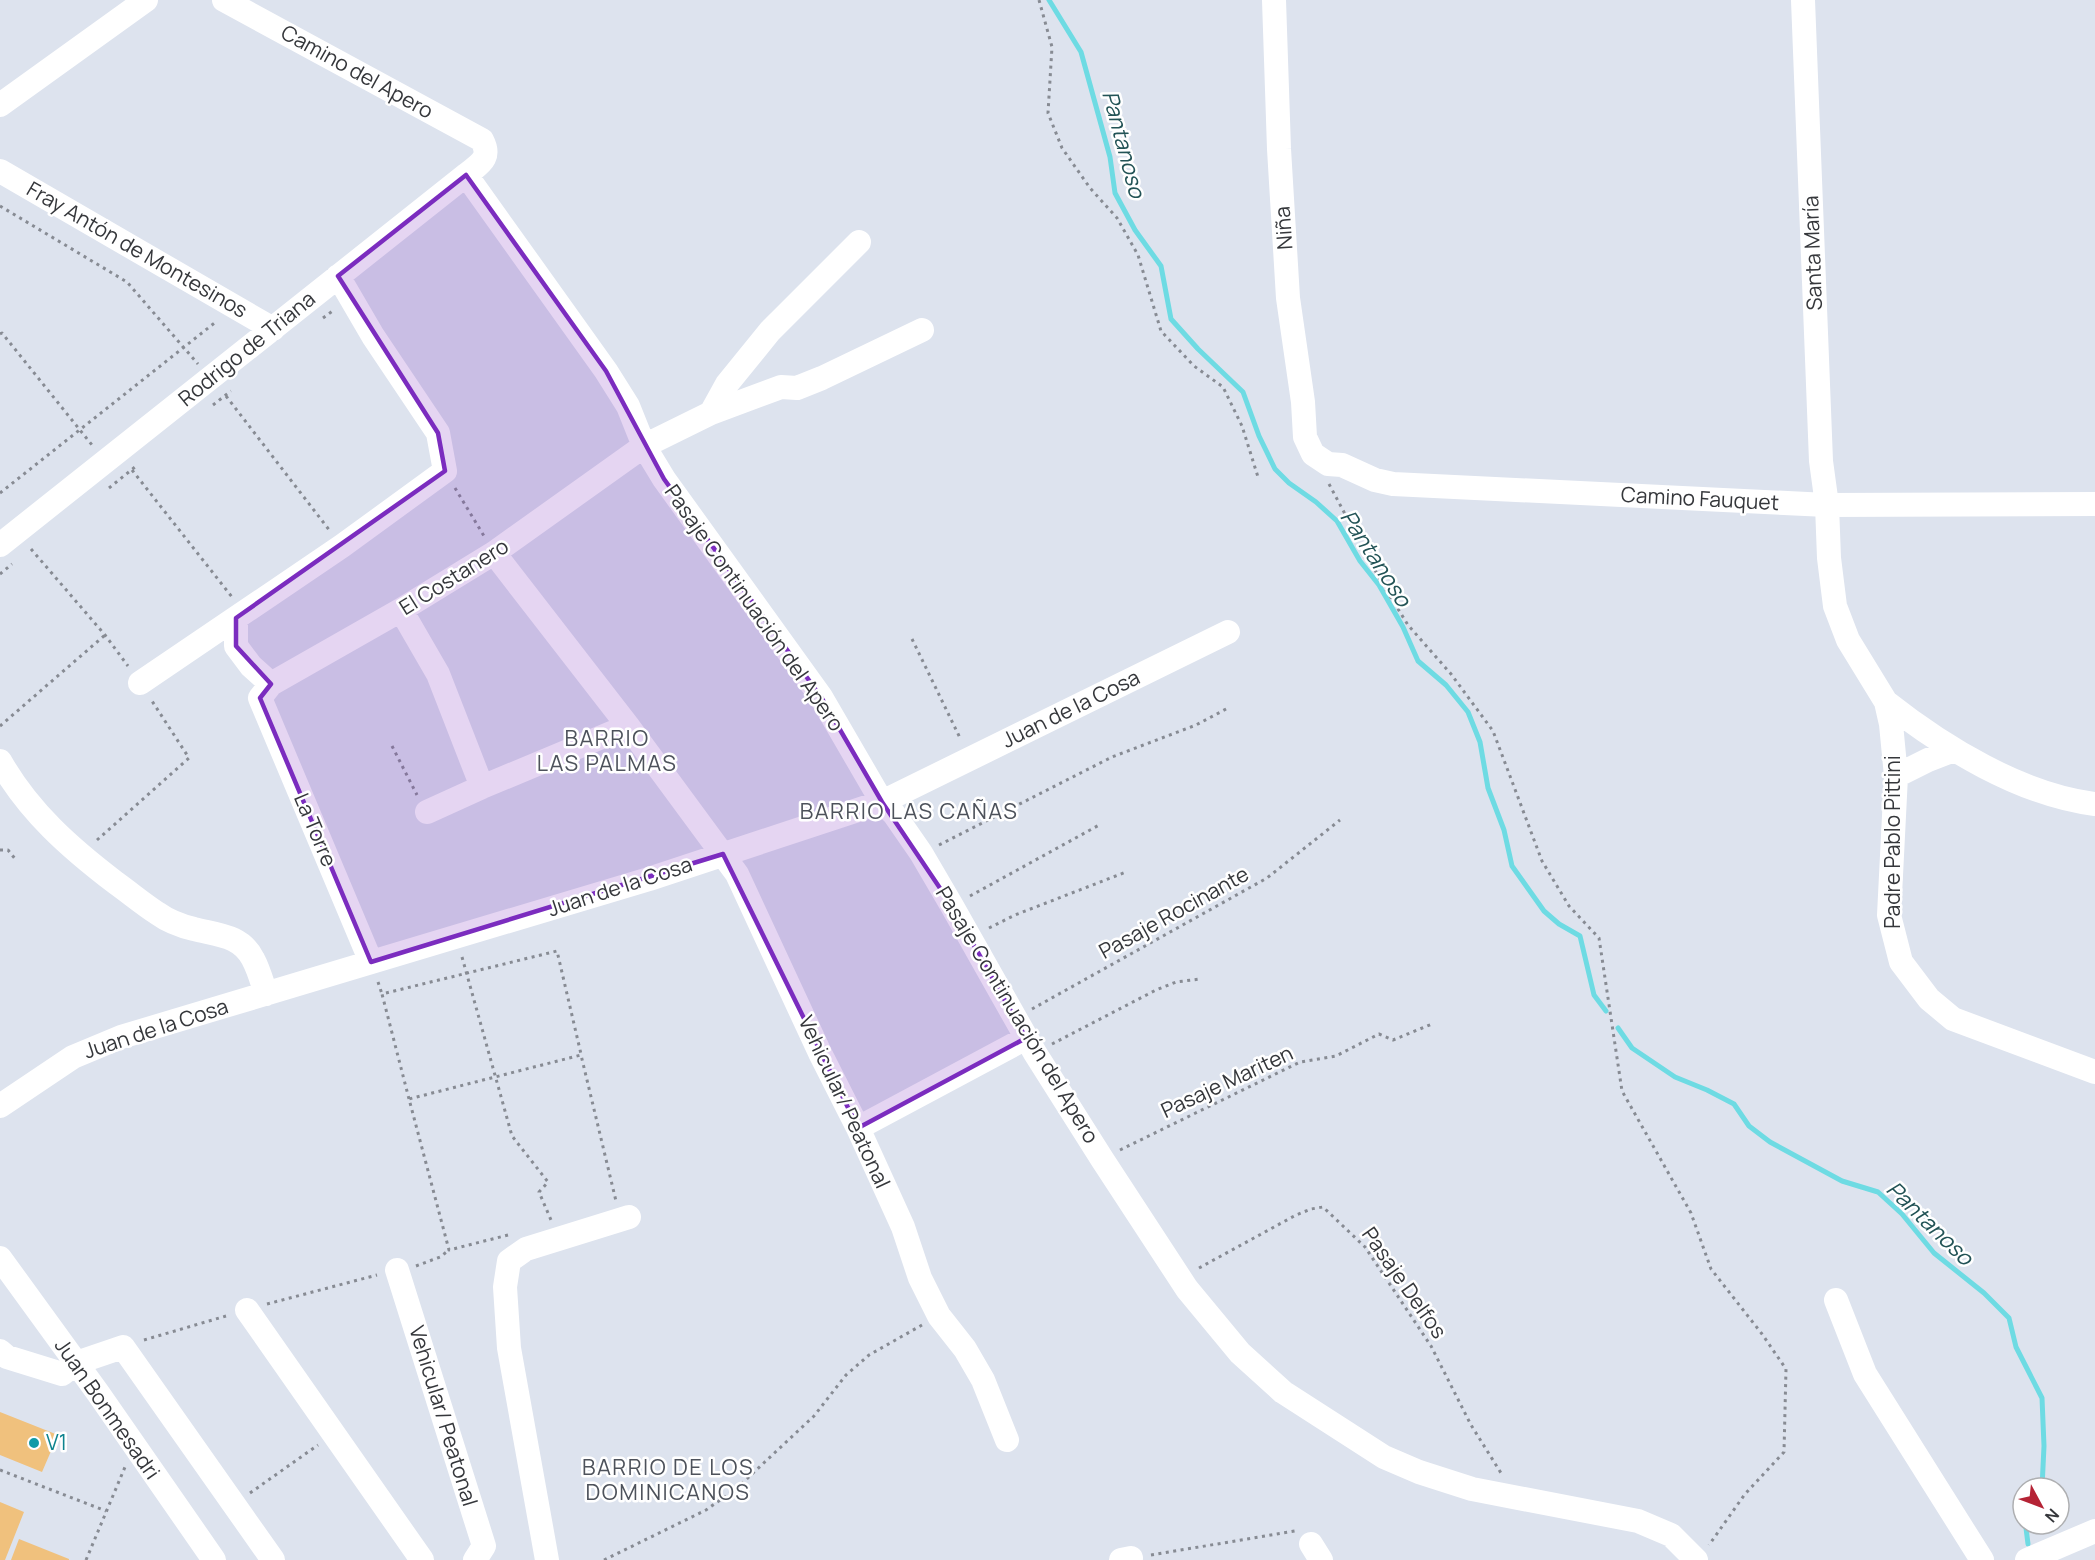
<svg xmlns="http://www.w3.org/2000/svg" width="2095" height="1560" font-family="Manrope,sans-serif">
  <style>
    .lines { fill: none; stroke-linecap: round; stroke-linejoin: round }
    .stream { stroke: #6edbe3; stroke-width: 5 }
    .building { fill: #f0c17d }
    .path { stroke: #878b93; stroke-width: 3; stroke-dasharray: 3 4.5; stroke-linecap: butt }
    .minor { stroke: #fff; stroke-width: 24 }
    .marked { fill: #7b2cbf; fill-opacity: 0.2; stroke: #7b2cbf; stroke-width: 4.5; stroke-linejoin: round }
    .culture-dot { fill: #0f9aa8; stroke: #fff; stroke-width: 2 }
    .labels { text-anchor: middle; stroke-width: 5; stroke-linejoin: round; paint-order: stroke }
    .street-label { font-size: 21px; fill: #35373b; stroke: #fff }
    .culture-label { font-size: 21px; fill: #0d838f; stroke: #fff; text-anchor: start }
    .water-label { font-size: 22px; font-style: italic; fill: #225356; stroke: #fff }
    .neighbourhood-label { font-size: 22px; letter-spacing: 1.5px; fill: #4d525b; stroke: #fff }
  </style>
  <rect width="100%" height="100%" fill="#dde3ee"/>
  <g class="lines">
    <path class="stream" d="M 1049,0 L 1081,52 L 1110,157 L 1115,193 L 1135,230 L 1161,266 L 1171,319 L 1198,349 L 1243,392 L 1259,436 L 1275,469 L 1289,483 L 1316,502 L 1337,521 L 1360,561 L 1379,585 L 1403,627 L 1418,661 L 1446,685 L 1468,712 L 1480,742 L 1488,788 L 1504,830 L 1512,866 L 1544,911 L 1559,924 L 1580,936 L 1594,995 L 1606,1011
      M 1618,1028 L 1632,1048 L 1675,1077 L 1707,1090 L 1734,1104 L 1749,1126 L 1770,1142 L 1842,1181 L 1878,1192 L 1902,1214 L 1934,1253 L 1984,1293 L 2009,1318 L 2016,1347 L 2042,1398 L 2044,1446 L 2042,1488
      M 2028,1544 L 2026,1528 L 2028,1524"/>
  </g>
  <path class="building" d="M 0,1412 L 58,1435 L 42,1472 L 0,1455 Z
    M 0,1502 L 24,1512 L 5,1560 L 0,1560 Z
    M 19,1539 L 69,1559 L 69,1560 L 11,1560 Z"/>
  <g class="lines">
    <path class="path" d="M 1039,0 L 1052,47 L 1048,113 L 1062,148 L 1090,188 L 1117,218 L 1138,255 L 1161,331 L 1194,366 L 1223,387 L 1242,426 L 1258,477
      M 0,206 L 127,282 L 198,364
      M 323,318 L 334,310
      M 0,334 L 2,333 L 92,445
      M 226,396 L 330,531
      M 213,405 L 231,391
      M 132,470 L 232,597
      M 1329,484 L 1383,585 L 1408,625 L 1451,674 L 1493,731 L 1542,861 L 1569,906 L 1599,938 L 1622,1091 L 1691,1213 L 1711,1269 L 1762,1334 L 1786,1369 L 1784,1452 L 1745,1494 L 1709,1545
      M 109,488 L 135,467
      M 455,488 L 484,536
      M 0,493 L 217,321
      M 31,549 L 105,635 L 128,666
      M 0,574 L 12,564
      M 912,639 L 961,740
      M 0,726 L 105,635
      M 392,746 L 417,795
      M 97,840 L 189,758 L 152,701
      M 939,845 L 1112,757 L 1196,725 L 1228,708
      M 0,850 L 8,850 L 16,860
      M 970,896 L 1101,824
      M 989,928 L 1015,915 L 1126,872
      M 462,957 L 512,1136 L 548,1182 L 539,1192 L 551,1220
      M 378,982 L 382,994
      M 1032,1009 L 1267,878 L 1340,820
      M 1052,1044 L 1156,990 L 1176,982 L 1200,979
      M 409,1099 L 382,994 L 557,951 L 581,1054
      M 1120,1150 L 1300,1062 L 1336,1056 L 1379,1034 L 1393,1040 L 1432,1024
      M 508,1235 L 449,1250 L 409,1099 L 581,1055 L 616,1201
      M 416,1266 L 440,1257 L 449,1250
      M 1199,1268 L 1296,1215 L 1311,1209 L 1323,1207 L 1365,1247 L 1431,1346 L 1471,1425 L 1501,1473
      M 267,1304 L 377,1275
      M 144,1340 L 226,1316
      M 0,1470 L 106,1511
      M 250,1493 L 318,1445
      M 1151,1555 L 1295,1531
      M 86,1560 L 125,1467
      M 604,1560 L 706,1510 L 737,1488 L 814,1416 L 846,1375 L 869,1355 L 922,1325"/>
    <path class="minor" d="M 1274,0 L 1279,149 L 1288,298 L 1303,402 L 1305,437 L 1313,454 L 1328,464 L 1342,465 L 1375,480 L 1393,484 L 1827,505 L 2095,504
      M 1803,0 L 1821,461 L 1827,505 L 1829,558 L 1835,606 L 1848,640 L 1886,702 L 1891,724 L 1896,776 L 1889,915 L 1901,962 L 1929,999 L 1953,1019 L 2095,1072
      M 0,105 L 146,0
      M 0,171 L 273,329
      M 466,175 L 606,371 L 628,406 L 644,446 L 664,479 L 821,697 L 882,802 L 894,814 L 921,853 L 952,906 L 1035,1053 L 1102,1159 L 1187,1289 L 1240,1353 L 1283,1392 L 1384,1457 L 1419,1472 L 1472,1489 L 1638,1521 L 1671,1535 L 1696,1560
      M 711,413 L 727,384 L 770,331 L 859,242
      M 0,545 L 466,175 C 479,164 492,159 482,140 L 224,0
      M 494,553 L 628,726 L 737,874 L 820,1053 L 858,1128 L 903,1227 L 920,1278 L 939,1316 L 965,1349 L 983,1380 L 1007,1440
      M 401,610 L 438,674 L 482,787
      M 236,618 L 236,646 L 251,666 L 271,684
      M 140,683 L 342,546 L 445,471 L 438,433 L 373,336 L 338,276
      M 1886,702 C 1943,747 2021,795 2095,804
      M 0,761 C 29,812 70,848 116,883 C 130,893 143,904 157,913 C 168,921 181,926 194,929 C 217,935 241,935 253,959 C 259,970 262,982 266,994
      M 1896,776 L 1928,760 L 1954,750
      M 427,812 L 482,787 L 628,726
      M 371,962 L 260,698 L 271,684 L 401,610 L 494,553 L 644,446 L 711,413 L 781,387 L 797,388 L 822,378 L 922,330
      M 0,1106 L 73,1057 L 121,1037 L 649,879 L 882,802 L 1228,632
      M 858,1128 L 1026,1038
      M 0,1258 L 98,1393 L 214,1560
      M 397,1270 L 484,1546 L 475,1560
      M 1836,1300 L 1865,1374 L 1982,1560
      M 247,1310 L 422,1560
      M 0,1351 L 7,1357 L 62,1374 L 76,1363 L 123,1347 L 273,1560
      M 1311,1544 L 1321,1560
      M 547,1560 L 509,1348 L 505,1287 L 509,1261 L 526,1249 L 629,1217
      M 1121,1560 L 1131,1558
      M 2027,1560 L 2095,1531"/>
  </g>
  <path class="marked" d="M 466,175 L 606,371 L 664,479 L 821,697 L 882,802 L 952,906 L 1026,1038 L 858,1128 L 723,854 L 371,962 L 260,698 L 271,684 L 236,646 L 236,618 L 445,471 L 438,433 L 338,276 Z"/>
  <circle class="culture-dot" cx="34" cy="1443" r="6"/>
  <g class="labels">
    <g class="street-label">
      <text transform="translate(357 72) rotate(29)" y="7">Camino del Apero</text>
      <text transform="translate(1284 228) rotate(-94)" y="7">Niña</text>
      <text transform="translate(137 250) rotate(30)" y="7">Fray Antón de Montesinos</text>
      <text transform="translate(1813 253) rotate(-92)" y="7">Santa María</text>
      <text transform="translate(247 349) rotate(-39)" y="7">Rodrigo de Triana</text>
      <text transform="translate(1700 499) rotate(3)" y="7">Camino Fauquet</text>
      <text transform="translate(454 577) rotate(-32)" y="7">El Costanero</text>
      <text transform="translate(754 608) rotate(55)" y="7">Pasaje Continuación del Apero</text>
      <text transform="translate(1071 709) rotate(-26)" y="7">Juan de la Cosa</text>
      <text transform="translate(315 830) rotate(67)" y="7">La Torre</text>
      <text transform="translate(1893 842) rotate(-90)" y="7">Padre Pablo Pittini</text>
      <text transform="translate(620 887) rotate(-18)" y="7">Juan de la Cosa</text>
      <text transform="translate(1174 913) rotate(-29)" y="7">Pasaje Rocinante</text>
      <text transform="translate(1017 1015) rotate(59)" y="7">Pasaje Continuación del Apero</text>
      <text transform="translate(156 1029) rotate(-18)" y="7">Juan de la Cosa</text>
      <text transform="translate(1227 1082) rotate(-25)" y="7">Pasaje Mariten</text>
      <text transform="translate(844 1102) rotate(65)" y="7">Vehicular/ Peatonal</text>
      <text transform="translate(1404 1283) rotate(55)" y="7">Pasaje Delfos</text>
      <text transform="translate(107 1409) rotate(55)" y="7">Juan Bonmesadri</text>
      <text transform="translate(443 1416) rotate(73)" y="7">Vehicular/ Peatonal</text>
    </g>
    <g class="culture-label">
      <text x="46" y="1450">V1</text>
    </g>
    <g class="water-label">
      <text transform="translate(1124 144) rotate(75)" y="8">Pantanoso</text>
      <text transform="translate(1376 558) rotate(57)" y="8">Pantanoso</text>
      <text transform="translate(1930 1223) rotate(44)" y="8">Pantanoso</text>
    </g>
    <g class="neighbourhood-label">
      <text x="607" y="746">BARRIO<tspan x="607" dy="25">LAS PALMAS</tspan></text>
      <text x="909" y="819">BARRIO LAS CAÑAS</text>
      <text x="668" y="1475">BARRIO DE LOS<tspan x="668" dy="25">DOMINICANOS</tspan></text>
    </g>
  </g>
  <g transform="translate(2041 1506) rotate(131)"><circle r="28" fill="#ffffff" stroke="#aeafb1" stroke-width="1.5"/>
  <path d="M0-4.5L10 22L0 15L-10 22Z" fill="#b52335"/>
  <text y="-9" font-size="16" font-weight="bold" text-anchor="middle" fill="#35373b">N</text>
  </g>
</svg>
